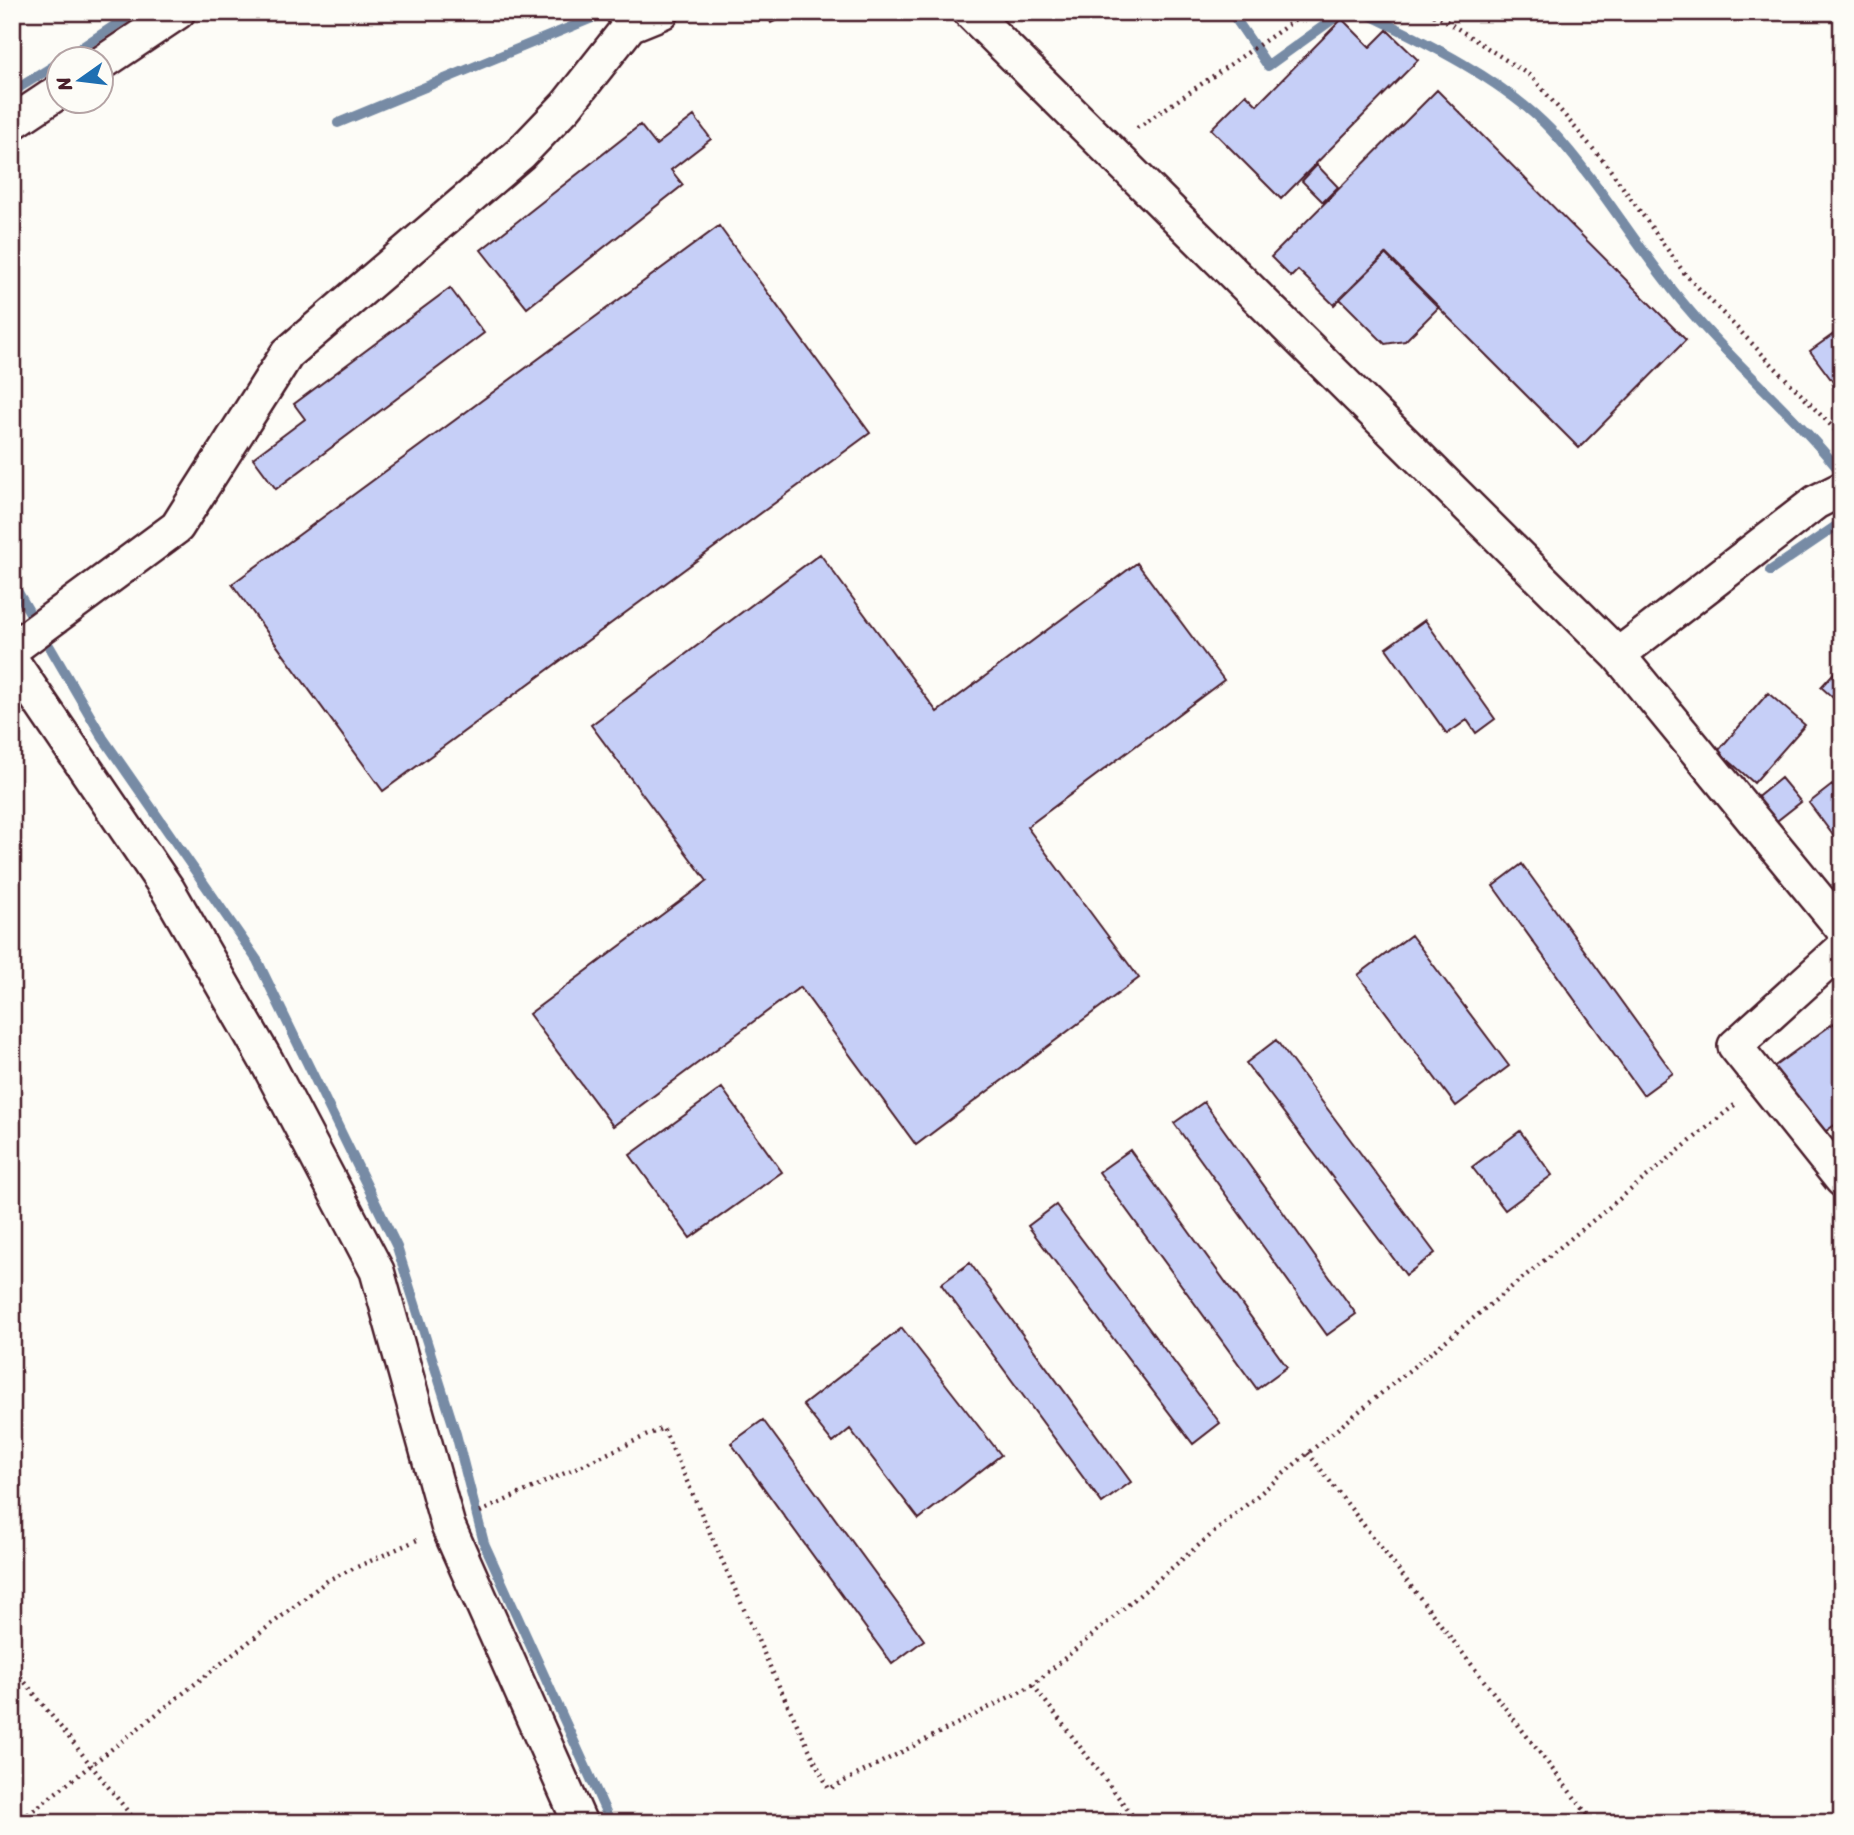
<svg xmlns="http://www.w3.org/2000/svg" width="1854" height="1835" font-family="Sriracha,sans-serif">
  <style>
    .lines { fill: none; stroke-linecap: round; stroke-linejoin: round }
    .stream { stroke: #778ba5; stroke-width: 10 }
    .building { fill: #c6cff7; stroke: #4a1f2b; stroke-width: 2 }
    .street-casing { stroke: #4a1f2b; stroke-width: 38 }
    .path { stroke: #4a1f2b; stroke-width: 4.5; stroke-dasharray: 2 5; stroke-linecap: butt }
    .street { stroke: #fdfcf7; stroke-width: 33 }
  </style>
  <rect width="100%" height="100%" fill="#fdfcf7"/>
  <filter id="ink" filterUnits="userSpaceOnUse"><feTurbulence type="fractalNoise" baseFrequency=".0143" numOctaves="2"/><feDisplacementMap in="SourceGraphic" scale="14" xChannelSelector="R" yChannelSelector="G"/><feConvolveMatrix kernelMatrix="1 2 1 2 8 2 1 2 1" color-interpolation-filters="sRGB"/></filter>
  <g filter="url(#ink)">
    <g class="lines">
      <path class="stream" d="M 1231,12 L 1268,66 L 1343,12
        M 1363,12 C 1424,41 1505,81 1551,130 C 1603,186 1640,254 1690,311 C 1738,368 1796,415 1842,474
        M 63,60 L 135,12
        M 12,92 L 60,62
        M 338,123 L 607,12
        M 1770,571 L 1842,522
        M 12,582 L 103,738 L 257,960 L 397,1247 L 456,1434 L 484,1543 L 611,1823"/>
    </g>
    <path class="building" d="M 766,12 L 794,12 L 771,23 Z
      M 1342,19 L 1370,47 L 1387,30 L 1418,60 L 1281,199 L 1211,129 L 1246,94 L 1257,105 Z
      M 1437,90 L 1686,340 L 1579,448 L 1385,254 L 1334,305 L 1298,270 L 1291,277 L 1271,257 Z
      M 694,116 L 711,139 L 671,170 L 683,185 L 527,308 L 481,250 L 640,125 L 656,145 Z
      M 1317,165 L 1338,187 L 1323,202 L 1302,181 Z
      M 719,226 L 870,433 L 383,791 L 232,584 Z
      M 1386,254 L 1439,307 L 1405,341 L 1385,344 L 1340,299 Z
      M 450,288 L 484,333 L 276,489 L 253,458 L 305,419 L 294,404 Z
      M 1842,328 L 1842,394 L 1810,351 Z
      M 820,554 L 937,712 L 1137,563 L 1224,680 L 1027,827 L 1139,978 L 916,1145 L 800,987 L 613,1126 L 529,1014 L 707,881 L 591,725 Z
      M 1425,620 L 1495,719 L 1476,733 L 1467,720 L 1447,734 L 1386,648 Z
      M 1842,664 L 1842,706 L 1821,687 Z
      M 1768,693 L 1805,725 L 1754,783 L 1718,751 Z
      M 1781,778 L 1801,802 L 1773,824 L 1754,800 Z
      M 1832,785 L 1842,796 L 1842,828 L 1833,835 L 1809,803 Z
      M 1522,864 L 1673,1073 L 1643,1095 L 1493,886 Z
      M 1411,935 L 1509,1066 L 1456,1106 L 1358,975 Z
      M 1834,1023 L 1842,1034 L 1842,1120 L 1820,1135 L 1772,1068 Z
      M 1276,1040 L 1435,1253 L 1406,1275 L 1246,1063 Z
      M 722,1088 L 782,1172 L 690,1238 L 630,1155 Z
      M 1204,1102 L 1356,1314 L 1327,1335 L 1174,1123 Z
      M 1520,1131 L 1552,1175 L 1505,1210 L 1472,1167 Z
      M 1130,1150 L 1287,1367 L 1257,1389 L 1099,1172 Z
      M 1056,1205 L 1220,1423 L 1193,1444 L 1028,1226 Z
      M 970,1263 L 1131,1482 L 1102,1503 L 941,1284 Z
      M 902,1328 L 1001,1455 L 919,1519 L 850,1429 L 833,1443 L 803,1405 Z
      M 763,1420 L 924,1640 L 892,1664 L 731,1443 Z"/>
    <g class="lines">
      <defs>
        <path id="street" d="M 623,12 L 630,25 L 662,12
          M 970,12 L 1618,655 L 1842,928
          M 102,63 L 178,12
          M 12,123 L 60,91
          M 12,649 L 177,527 L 287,354 L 520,154 L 566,106 L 630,25
          M 1618,655 L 1816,502 L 1842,489
          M 12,661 L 168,890 L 267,1062 L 377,1271 L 448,1526 L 580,1823
          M 1842,949 L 1735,1046 L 1842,1180"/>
      </defs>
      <use href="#street" class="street-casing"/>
      <path class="path" d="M 1427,12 L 1446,21 L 1532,77 L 1606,164 L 1685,274 L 1842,437
        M 1137,128 L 1307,12
        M 1308,1453 L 1594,1823
        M 480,1512 L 663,1428 C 718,1549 769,1671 829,1789 L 1033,1685 L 1308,1453 L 1737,1103
        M 12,1666 L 137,1823
        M 1033,1685 L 1138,1823
        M 17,1823 L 328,1580 L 417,1540"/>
      <use href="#street" class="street"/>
    </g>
  </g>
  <rect width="1854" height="1835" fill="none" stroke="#fdfcf7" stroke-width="42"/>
  <rect x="21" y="21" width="1812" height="1793" fill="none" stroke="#4a1f2b" stroke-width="2.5" filter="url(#ink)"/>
  <g transform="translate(80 80) rotate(256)"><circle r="33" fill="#fdfcf7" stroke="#b5a4a5" stroke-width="2"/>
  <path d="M0-5L12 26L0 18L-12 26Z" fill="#1f6fb2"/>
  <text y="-10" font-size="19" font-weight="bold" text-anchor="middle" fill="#4a1f2b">N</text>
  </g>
</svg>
